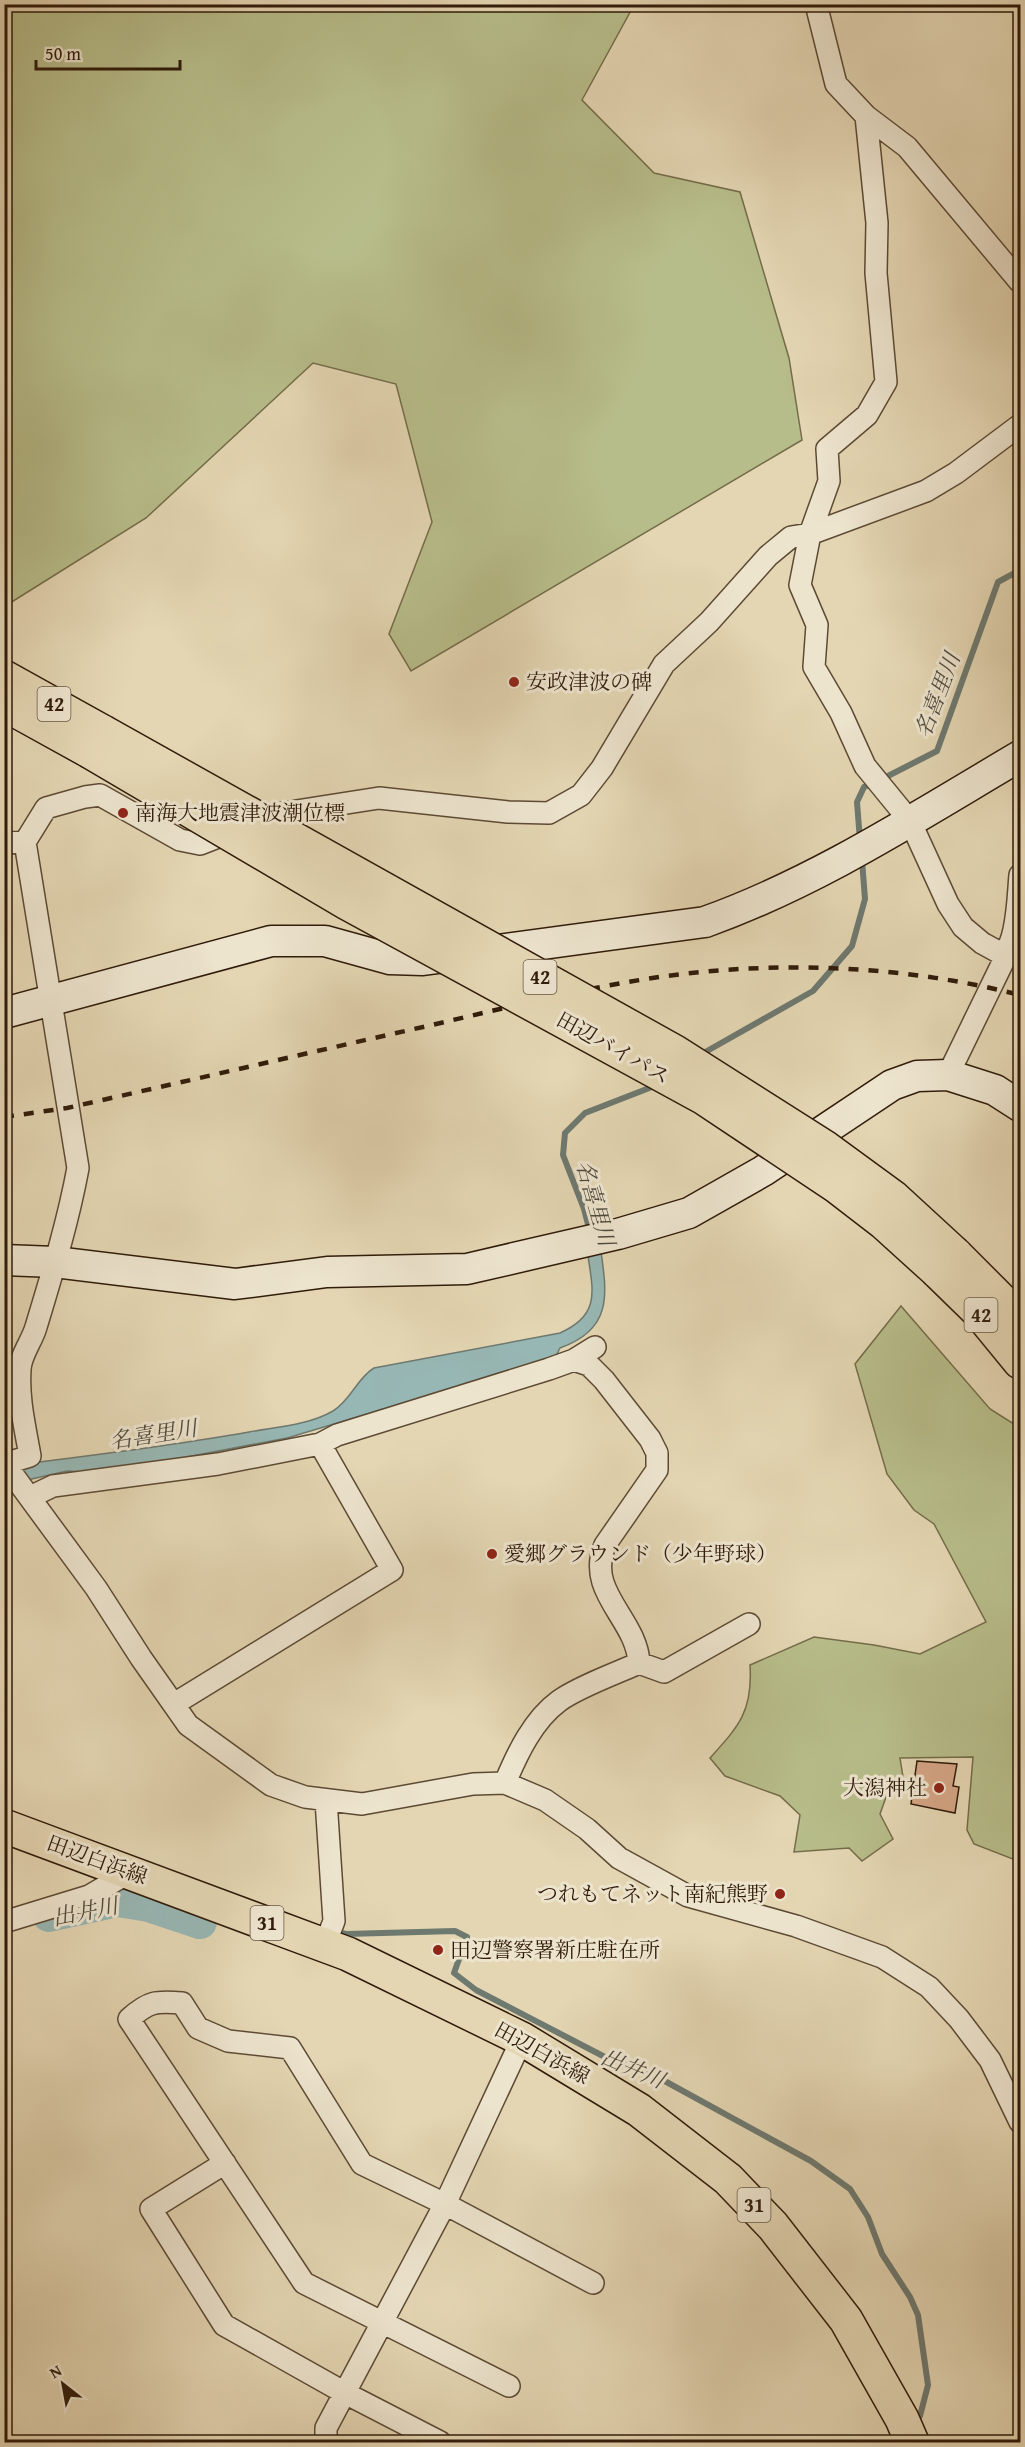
<svg xmlns="http://www.w3.org/2000/svg" width="1025" height="2447" font-family="'Gentium Book Plus','Noto Serif JP',serif">
  <style>
    .green { fill: #b7bd8a; stroke: #746c4a; stroke-width: 1.5 }
    .water { fill: #97b7b4; stroke: #6e7970; stroke-width: 1.5 }
    .lines { fill: none; stroke-linecap: round; stroke-linejoin: round }
    .stream { stroke: #6e7970; stroke-width: 6 }
    .river { stroke: #97b7b4; stroke-width: 34 }
    .building { fill: #d6a686; stroke: #301b0a; stroke-width: 1.5 }
    .street-casing { stroke: #5d4a34; stroke-width: 24 }
    .secondary-casing { stroke: #301b0a; stroke-width: 33 }
    .primary-casing { stroke: #301b0a; stroke-width: 36 }
    .highway-casing { stroke: #301b0a; stroke-width: 36 }
    .street { stroke: #ede4ce; stroke-width: 21 }
    .secondary { stroke: #ede4ce; stroke-width: 30 }
    .primary { stroke: #e4d6b3; stroke-width: 33 }
    .highway { stroke: #e4d6b3; stroke-width: 33 }
    .rail { stroke: #301b0a; stroke-width: 4.5; stroke-dasharray: 10 10; stroke-linecap: butt }
    .highway-bridge-casing { stroke: #301b0a; stroke-width: 36; stroke-linecap: butt }
    .highway-bridge { stroke: #e4d6b3; stroke-width: 33 }
    .poi-dot { fill: #8f2418; stroke: #ede4ce; stroke-width: 2 }
    .labels { text-anchor: middle; stroke-width: 6; stroke-linejoin: round; paint-order: stroke }
    .shield { fill: #ede4ce; stroke: #695745; stroke-width: 1.5 }
    .shield-label { font-size: 20px; font-weight: bold; fill: #301b0a }
    .poi-label { font-size: 21px; fill: #301b0a; stroke: #ede4ce; text-anchor: start }
    .street-label { font-size: 21px; fill: #301b0a; stroke: #ede4ce }
    .water-label { font-size: 22px; font-style: italic; fill: #4f4a3d; stroke: #ede4ce }
  </style>
  <rect width="100%" height="100%" fill="#e4d6b3"/>
  <filter id="stains"><feTurbulence type="fractalNoise" baseFrequency=".00333" numOctaves="4"/><feColorMatrix values="0 0 0 0 .2 0 0 0 0 .09 0 0 0 0 .02 0 0 0 .5 -.17"/></filter>
  <radialGradient id="worn" r=".72"><stop offset=".6" stop-color="#630" stop-opacity="0"/><stop offset="1" stop-color="#630" stop-opacity=".3"/></radialGradient>
  <path class="green" d="M 4,5 L 634,5 L 582,100 L 654,173 L 740,192 L 789,358 L 802,440 L 411,671 L 389,634 L 432,522 L 396,384 L 313,363 L 146,518 L 10,603 L 4,599 Z
    M 901,1306 L 990,1409 L 1014,1424 L 1020,1436 L 1020,1859 L 1018,1861 L 974,1844 L 967,1830 L 973,1757 L 900,1758 L 903,1777 L 890,1786 L 880,1814 L 893,1839 L 862,1861 L 849,1848 L 794,1852 L 800,1815 L 780,1796 L 725,1776 L 710,1758 C 739,1726 753,1711 750,1665 L 814,1637 L 874,1645 L 920,1654 L 986,1622 L 934,1524 L 914,1510 L 887,1474 L 855,1364 Z"/>
  <path class="water" d="M 600,1245 C 607,1293 614,1329 560,1348 L 555,1358 L 287,1438 L 150,1464 L 82,1472 L 67,1471 L 5,1485 L 5,1469 L 31,1463 C 104,1454 177,1445 249,1432 C 277,1427 309,1425 333,1411 C 351,1400 357,1378 374,1368 L 560,1333 C 603,1314 592,1288 587,1249 Z"/>
  <g class="lines">
    <path class="stream" d="M 882,779 L 937,751 L 998,582 L 1020,570
      M 860,841 L 857,802 L 864,787 L 873,783
      M 700,1055 L 813,991 L 852,946 L 865,899 L 862,860
      M 590,1232 L 584,1209 L 563,1155 L 565,1133 L 585,1113 L 657,1085
      M 334,1931 L 346,1934 L 455,1931 L 467,1937 L 454,1973 L 476,1990 L 603,2056 L 661,2079 L 811,2161 L 850,2189 L 868,2217 L 882,2254 L 910,2297 L 918,2315 L 928,2385 L 920,2416"/>
    <path class="river" d="M 49,1915 L 118,1900 L 149,1905 L 200,1922"/>
  </g>
  <path class="building" d="M 917,1761 L 957,1764 L 953,1786 L 959,1787 L 955,1813 L 911,1804 Z"/>
  <g class="lines">
    <defs>
      <path id="street" d="M 816,4 L 836,84 L 866,116 L 907,147 L 1020,282
        M 866,116 L 877,223 L 876,273 L 886,382 L 867,415 L 827,449 L 829,481 L 810,534 L 800,585 L 817,625 L 814,667 L 841,713 L 865,766 L 910,821 L 948,904 L 963,927 L 982,943 L 1002,954 L 1004,960 L 948,1075
        M 4,843 L 25,842
        M 1002,954 C 1018,943 1018,894 1020,875
        M 574,1360 L 589,1365 L 604,1380 L 650,1439 L 657,1453 L 657,1470 L 605,1545 C 585,1592 637,1619 639,1663
        M 4,1464 L 30,1456 C 25,1427 18,1399 20,1370 C 20,1356 32,1341 36,1327 C 52,1274 68,1222 78,1168 L 25,842 L 46,808 L 85,797 L 100,795 L 180,840 L 200,844 L 277,814 L 379,798 L 508,812 L 549,813 L 581,795 L 602,768 L 664,664 L 709,622 L 768,556 L 791,537 L 810,534 L 926,491 L 956,473 L 1020,425
        M 5,1464 L 96,1588 L 141,1658 L 188,1725 L 271,1785 L 305,1797 L 362,1804 L 473,1784 L 505,1783 L 545,1800 L 587,1829 L 619,1858 L 688,1896 L 796,1926 L 882,1957 L 929,1987 L 959,2019 L 990,2060 L 1020,2122
        M 30,1497 L 53,1486 L 218,1464 L 320,1444 L 337,1435 L 549,1369 L 574,1360 L 595,1347
        M 174,1704 L 392,1570 L 320,1444
        M 505,1783 C 517,1754 533,1720 559,1701 C 578,1687 617,1673 639,1663 L 664,1672 L 749,1624
        M 4,1922 L 89,1896 L 130,1872
        M 325,1944 L 334,1921 L 326,1800
        M 225,2163 L 151,2209 L 224,2325 L 345,2393 L 440,2442
        M 509,2386 L 304,2283 L 129,2019 C 149,2001 156,2001 182,2003 L 198,2028 L 228,2041 L 290,2048 L 362,2164 L 445,2204 L 593,2283
        M 326,2442 L 326,2428 L 445,2204 L 522,2039"/>
      <path id="secondary" d="M 4,1013 L 271,941 L 325,941 L 390,959 L 423,960 L 705,922 C 817,882 918,816 1020,756
        M 4,1260 L 55,1262 L 235,1284 L 327,1272 L 467,1269 L 618,1234 L 689,1213 L 763,1171 L 892,1085 L 917,1076 L 948,1075 L 995,1090 L 1020,1106"/>
      <path id="primary" d="M 4,1826 L 348,1954 L 522,2039 L 639,2110 L 728,2179 L 773,2226 L 846,2320 L 902,2419 L 912,2442"/>
      <path id="highway" d="M 4,677 L 103,732
        M 4,704 L 89,751
        M 955,1254 L 1020,1319
        M 937,1271 L 979,1312 L 1020,1362"/>
    </defs>
    <use href="#street" class="street-casing"/>
    <use href="#secondary" class="secondary-casing"/>
    <use href="#primary" class="primary-casing"/>
    <use href="#highway" class="highway-casing"/>
    <use href="#street" class="street"/>
    <use href="#secondary" class="secondary"/>
    <use href="#primary" class="primary"/>
    <use href="#highway" class="highway"/>
    <path class="rail" d="M 4,1117 L 67,1108 C 183,1082 299,1055 414,1029 C 503,1009 591,985 682,974 C 795,961 910,967 1020,995"/>
    <defs>
      <path id="highway-bridge" d="M 103,732 L 675,1052 L 826,1148 L 893,1197 L 955,1254
        M 89,751 L 347,903 L 704,1098 L 836,1186 L 884,1223 L 937,1271"/>
    </defs>
    <use href="#highway-bridge" class="highway-bridge-casing"/>
    <use href="#highway-bridge" class="highway-bridge"/>
  </g>
  <g class="poi-dot">
    <circle cx="514" cy="682" r="6"/>
    <circle cx="123" cy="813" r="6"/>
    <circle cx="492" cy="1554" r="6"/>
    <circle cx="939" cy="1788" r="6"/>
    <circle cx="780" cy="1894" r="6"/>
    <circle cx="438" cy="1950" r="6"/>
  </g>
  <g class="labels">
    <g class="shield">
      <rect x="37.5" y="687" width="33" height="34" rx="4.5"/>
      <rect x="523.5" y="960" width="33" height="34" rx="4.5"/>
      <rect x="964.5" y="1298" width="33" height="34" rx="4.5"/>
      <rect x="250.5" y="1906" width="33" height="34" rx="4.5"/>
      <rect x="737.5" y="2188" width="33" height="34" rx="4.5"/>
    </g>
    <g class="shield-label">
      <text x="54" y="711">42</text>
      <text x="540" y="984">42</text>
      <text x="981" y="1322">42</text>
      <text x="267" y="1930">31</text>
      <text x="754" y="2212">31</text>
    </g>
    <g class="poi-label">
      <text x="526" y="689">安政津波の碑</text>
      <text x="135" y="820">南海大地震津波潮位標</text>
      <text x="504" y="1561">愛郷グラウンド（少年野球）</text>
      <text x="927" y="1795" text-anchor="end">大潟神社</text>
      <text x="768" y="1901" text-anchor="end">つれもてネット南紀熊野</text>
      <text x="450" y="1957">田辺警察署新庄駐在所</text>
    </g>
    <g class="street-label">
      <text transform="translate(613 1048) rotate(29)" y="7">田辺バイパス</text>
      <text transform="translate(97 1860) rotate(20)" y="7">田辺白浜線</text>
      <text transform="translate(542 2053) rotate(29)" y="7">田辺白浜線</text>
    </g>
    <g class="water-label">
      <text transform="translate(937 695) rotate(-69)" y="8">名喜里川</text>
      <text transform="translate(596 1203) rotate(74)" y="8">名喜里川</text>
      <text transform="translate(153 1434) rotate(-9)" y="8">名喜里川</text>
      <text transform="translate(85 1911) rotate(-11)" y="8">出井川</text>
      <text transform="translate(633 2068) rotate(23)" y="8">出井川</text>
    </g>
  </g>
  <rect width="1025" height="2447" fill="none" stroke="#e4d6b3" stroke-width="24"/>
  <rect x="6" y="6" width="1013" height="2435" fill="none" stroke="#301b0a" stroke-width="3"/>
  <rect x="12" y="12" width="1001" height="2423" fill="none" stroke="#301b0a" stroke-width="1.5"/>
  <g transform="translate(63 2384) rotate(329)" stroke="#ede4ce" stroke-width="4.5" paint-order="stroke">
  <path d="M0-4.5L10 22L0 15L-10 22Z" fill="#301b0a"/>
  <text y="-9" font-size="16" font-weight="bold" text-anchor="middle" fill="#301b0a">N</text>
  </g>
  <path d="M36 60v9h144v-9" fill="none" stroke="#301b0a" stroke-width="3"/>
  <text x="45" y="60" font-size="18" fill="#301b0a" stroke="#ede4ce" stroke-width="4.5" paint-order="stroke">50 m</text>
  <rect width="100%" height="100%" filter="url(#stains)"/>
  <rect width="100%" height="100%" fill="url(#worn)"/>
</svg>
